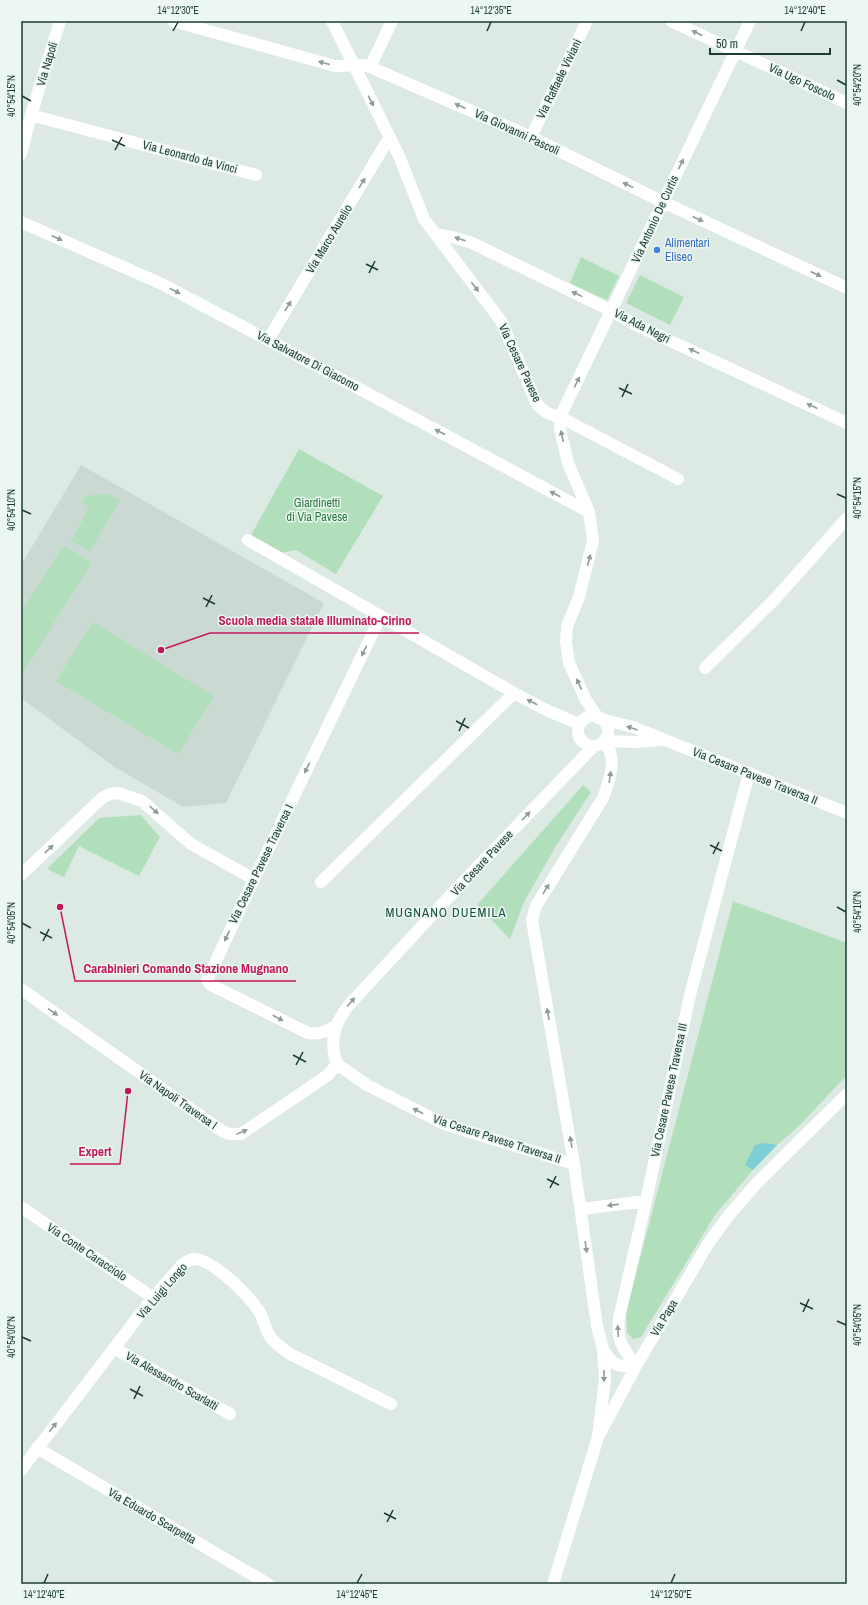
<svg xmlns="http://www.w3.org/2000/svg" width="868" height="1605" font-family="'Archivo Narrow',sans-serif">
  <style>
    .built { fill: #cadad2 }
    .green { fill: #b1dfbb }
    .water { fill: #7cced7 }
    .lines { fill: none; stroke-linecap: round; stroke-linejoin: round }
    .street { stroke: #fff; stroke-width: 12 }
    .oneway { fill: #8e9d98 }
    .ticks { fill: none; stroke: #1c3b31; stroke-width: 1.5 }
    .shop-dot { fill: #3f7fe0; stroke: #ecf7f1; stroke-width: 1.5 }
    .labels { text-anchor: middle; stroke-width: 3; stroke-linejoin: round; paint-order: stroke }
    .street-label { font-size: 12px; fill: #1c3b31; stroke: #ecf7f1 }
    .shop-label { font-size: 12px; fill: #366cbe; stroke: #ecf7f1; text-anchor: start }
    .park-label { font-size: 12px; fill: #22763e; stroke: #ecf7f1 }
    .neighbourhood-label { font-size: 13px; letter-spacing: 1px; fill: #174f3e; stroke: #ecf7f1 }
    .leader { fill: none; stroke: #c2185b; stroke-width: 1.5 }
    .callout-dot { fill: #c2185b; stroke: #ecf7f1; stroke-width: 1.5 }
    .callout-label { font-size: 13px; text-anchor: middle; font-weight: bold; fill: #c2185b; stroke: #ecf7f1; stroke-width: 3; stroke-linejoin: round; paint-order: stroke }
    .neatline { fill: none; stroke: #1c3b31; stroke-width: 1.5 }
    .ticks-label { font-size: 10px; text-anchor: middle; fill: #1c3b31 }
  </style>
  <rect width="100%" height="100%" fill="#dceae3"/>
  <path class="built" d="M 81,465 L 324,603 L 226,803 L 183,807 L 113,766 L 21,698 L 21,565 Z"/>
  <path class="green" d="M 581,257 L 619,276 L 607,300 L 570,283 Z
    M 640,275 L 684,297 L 670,325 L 626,303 Z
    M 299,449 L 383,496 L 336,574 L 296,550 L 280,553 L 251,535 Z
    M 96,494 L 107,494 L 120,500 L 90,551 L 71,541 L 89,508 L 81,502 L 85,497 Z
    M 63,546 L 92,562 L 21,676 L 21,613 Z
    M 93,622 L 214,696 L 178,754 L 56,681 Z
    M 583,785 L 591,792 L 556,846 L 524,902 L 510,939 L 477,905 Z
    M 141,815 L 160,837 L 139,876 L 79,846 L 64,877 L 47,869 L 99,818 Z
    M 733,901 L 847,943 L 847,1075 L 800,1125 L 777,1145 L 753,1170 L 715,1215 L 641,1337 L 633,1339 L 627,1332 L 626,1313 Z"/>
  <path class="water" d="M 764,1143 L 777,1145 L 753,1170 L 745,1165 L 755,1145 Z"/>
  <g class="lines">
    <path class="street" d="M 173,21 L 335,66 L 363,65 L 370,67 L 531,137 L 663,202 L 847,288
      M 332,21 L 399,156 L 424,219 L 501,321 L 536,402 C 543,412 548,414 560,417 L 678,479
      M 671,21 L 847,103
      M 370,67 L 392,21
      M 31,115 L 256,175
      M 531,137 L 587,21
      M 21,154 L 31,115 L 60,21
      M 21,222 L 162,284 L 268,340 L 589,512
      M 435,234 L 452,237 L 472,243 L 612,311 L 636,325 L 847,423
      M 268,340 L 389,138
      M 248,540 L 514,693 L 544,709 L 579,724
      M 705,668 L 775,599 L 847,518
      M578 731a15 15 0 1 1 30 0a15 15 0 1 1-30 0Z
      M 598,718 L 586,700 L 569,663 L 566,642 L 567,626 L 579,597 L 593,541 L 589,512 L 568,463 L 560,429 L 560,417 L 750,21
      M 601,719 L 633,727 L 847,813
      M 604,741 L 636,742 L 661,740
      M 21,875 L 102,798 L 110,794 L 118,793 L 142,801 L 191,844 L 254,879
      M 321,882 L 514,693
      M 21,989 L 222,1131 L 229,1134 L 241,1134 L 328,1075 L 337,1064
      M 337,1025 C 327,1031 320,1035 308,1033 L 211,985 L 207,980 L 254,879 L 381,616
      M 337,1064 C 329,1041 334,1025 348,1006 L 460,885 L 594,746
      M 337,1064 L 367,1085 L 444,1124 L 574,1164
      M 21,1207 L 149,1295 L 151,1300
      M 581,1209 L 646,1201
      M 114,1348 L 230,1414
      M 603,1349 C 613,1366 617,1367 636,1366 C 623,1347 616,1342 619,1318 L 646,1201 L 690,995 L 749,773
      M 598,1437 L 605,1379 L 603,1349 L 597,1326 L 574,1164 L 532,920 L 536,906 L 603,798 C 608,786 615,764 610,752 C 609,748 605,745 603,742
      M 37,1448 L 268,1584
      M 21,1470 L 151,1300 L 182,1265 C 185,1263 188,1260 193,1259 C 212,1258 248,1295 259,1311 C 264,1319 265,1330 271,1338 C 277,1345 283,1349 290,1354 L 391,1404
      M 553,1584 L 598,1437 L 636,1366 L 708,1244 L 729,1215 L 758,1182 L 847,1094"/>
  </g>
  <defs><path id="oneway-solid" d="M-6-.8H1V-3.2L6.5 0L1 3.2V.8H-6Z"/></defs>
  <g class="oneway">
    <use href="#oneway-solid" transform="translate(697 33) rotate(-155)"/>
    <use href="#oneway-solid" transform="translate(324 63) rotate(-165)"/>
    <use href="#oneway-solid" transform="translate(371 101) rotate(63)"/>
    <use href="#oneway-solid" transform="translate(460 106) rotate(-156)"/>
    <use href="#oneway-solid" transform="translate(681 164) rotate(-64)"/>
    <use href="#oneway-solid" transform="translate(362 183) rotate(-59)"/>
    <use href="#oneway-solid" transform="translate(628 185) rotate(-154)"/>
    <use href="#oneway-solid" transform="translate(698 219) rotate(25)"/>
    <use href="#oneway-solid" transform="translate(57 238) rotate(24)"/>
    <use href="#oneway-solid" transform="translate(460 239) rotate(-162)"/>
    <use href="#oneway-solid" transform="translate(816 274) rotate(25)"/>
    <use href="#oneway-solid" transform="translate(475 287) rotate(53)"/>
    <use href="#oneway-solid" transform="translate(175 291) rotate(27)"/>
    <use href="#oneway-solid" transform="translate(577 294) rotate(-154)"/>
    <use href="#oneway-solid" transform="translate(288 306) rotate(-59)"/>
    <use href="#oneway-solid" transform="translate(694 351) rotate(-155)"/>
    <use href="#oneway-solid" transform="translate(577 382) rotate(-64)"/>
    <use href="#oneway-solid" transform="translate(812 406) rotate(-155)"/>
    <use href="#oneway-solid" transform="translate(440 432) rotate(-152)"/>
    <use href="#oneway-solid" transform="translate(562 436) rotate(-102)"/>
    <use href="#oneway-solid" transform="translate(555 494) rotate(-152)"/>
    <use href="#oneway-solid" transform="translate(589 560) rotate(-75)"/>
    <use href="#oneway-solid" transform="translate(364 651) rotate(116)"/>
    <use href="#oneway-solid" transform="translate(579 684) rotate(-115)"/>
    <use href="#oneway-solid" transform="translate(532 702) rotate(-152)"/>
    <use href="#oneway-solid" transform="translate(632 728) rotate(-161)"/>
    <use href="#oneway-solid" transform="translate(307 768) rotate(116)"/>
    <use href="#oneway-solid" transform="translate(610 777) rotate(-82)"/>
    <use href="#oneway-solid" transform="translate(154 810) rotate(42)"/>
    <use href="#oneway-solid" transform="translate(526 816) rotate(-46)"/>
    <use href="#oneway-solid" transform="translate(49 849) rotate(-44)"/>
    <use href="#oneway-solid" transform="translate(546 889) rotate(-58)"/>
    <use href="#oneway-solid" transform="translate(227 936) rotate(115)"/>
    <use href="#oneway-solid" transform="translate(351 1002) rotate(-48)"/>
    <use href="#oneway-solid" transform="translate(53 1012) rotate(35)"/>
    <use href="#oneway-solid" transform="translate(548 1014) rotate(-100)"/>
    <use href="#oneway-solid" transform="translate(278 1018) rotate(27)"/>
    <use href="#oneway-solid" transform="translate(418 1111) rotate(-153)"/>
    <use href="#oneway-solid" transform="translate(242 1132) rotate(-22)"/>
    <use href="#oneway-solid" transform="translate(571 1142) rotate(-100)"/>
    <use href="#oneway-solid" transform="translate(613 1205) rotate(173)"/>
    <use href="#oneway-solid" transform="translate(586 1247) rotate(82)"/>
    <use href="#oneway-solid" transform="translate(618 1331) rotate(-92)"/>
    <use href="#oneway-solid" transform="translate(604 1376) rotate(89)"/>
    <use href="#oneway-solid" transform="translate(53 1427) rotate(-52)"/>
  </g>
  <path class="ticks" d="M 173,31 L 178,22M 487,31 L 491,22M 801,31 L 805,22M 837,80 L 846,85M 22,96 L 31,101M 112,140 L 125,146M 115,150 L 122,137M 366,264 L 378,270M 369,273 L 375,261M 619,388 L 632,394M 622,397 L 628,384M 837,494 L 846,498M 22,510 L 31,514M 203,598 L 215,604M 206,607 L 212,595M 456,721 L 469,728M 459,731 L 465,718M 710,845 L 722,851M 713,854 L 719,842M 837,907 L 846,912M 22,923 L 31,928M 40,932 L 52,938M 43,941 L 49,929M 293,1055 L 306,1062M 296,1065 L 303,1052M 547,1179 L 559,1185M 550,1188 L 556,1176M 800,1303 L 813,1309M 803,1312 L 809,1299M 837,1321 L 846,1325M 22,1337 L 31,1341M 130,1389 L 143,1396M 134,1399 L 140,1386M 384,1513 L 396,1519M 387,1522 L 393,1510M 44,1583 L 48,1574M 357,1583 L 362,1574M 671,1583 L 675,1574"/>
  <circle class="shop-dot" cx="657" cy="250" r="4"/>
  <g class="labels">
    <g class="street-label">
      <text transform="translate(47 64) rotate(-73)" y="4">Via Napoli</text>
      <text transform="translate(559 79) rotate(-64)" y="4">Via Raffaele Viviani</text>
      <text transform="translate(802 82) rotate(25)" y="4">Via Ugo Foscolo</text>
      <text transform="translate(517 132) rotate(25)" y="4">Via Giovanni Pascoli</text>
      <text transform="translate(190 157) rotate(15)" y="4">Via Leonardo da Vinci</text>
      <text transform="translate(655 219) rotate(-65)" y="4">Via Antonio De Curtis</text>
      <text transform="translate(329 239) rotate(-59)" y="4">Via Marco Aurelio</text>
      <text transform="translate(642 326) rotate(27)" y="4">Via Ada Negri</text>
      <text transform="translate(308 361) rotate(28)" y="4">Via Salvatore Di Giacomo</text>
      <text transform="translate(520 363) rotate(65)" y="4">Via Cesare Pavese</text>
      <text transform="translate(755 776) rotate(22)" y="4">Via Cesare Pavese Traversa II</text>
      <text transform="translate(482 863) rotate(-47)" y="4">Via Cesare Pavese</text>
      <text transform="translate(261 864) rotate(-64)" y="4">Via Cesare Pavese Traversa I</text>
      <text transform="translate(669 1090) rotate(-78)" y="4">Via Cesare Pavese Traversa III</text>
      <text transform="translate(178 1100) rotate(35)" y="4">Via Napoli Traversa I</text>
      <text transform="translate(497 1139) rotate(18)" y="4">Via Cesare Pavese Traversa II</text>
      <text transform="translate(87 1252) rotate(34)" y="4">Via Conte Caracciolo</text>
      <text transform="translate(162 1291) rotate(-49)" y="4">Via Luigi Longo</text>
      <text transform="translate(664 1318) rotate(-59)" y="4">Via Papa</text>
      <text transform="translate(172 1381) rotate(30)" y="4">Via Alessandro Scarlatti</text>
      <text transform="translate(152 1516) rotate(30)" y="4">Via Eduardo Scarpetta</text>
    </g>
    <g class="shop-label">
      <text x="665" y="247">Alimentari<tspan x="665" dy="14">Eliseo</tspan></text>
    </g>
    <g class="park-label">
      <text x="317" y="507">Giardinetti<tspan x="317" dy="14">di Via Pavese</tspan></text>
    </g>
    <g class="neighbourhood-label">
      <text x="446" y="917">MUGNANO DUEMILA</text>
    </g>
  </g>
  <path class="leader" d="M161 650L210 633H419M60 907L75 981H296M128 1091L120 1164H70"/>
  <g class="callout-dot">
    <circle cx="161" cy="650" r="4"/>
    <circle cx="60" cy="907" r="4"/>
    <circle cx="128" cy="1091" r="4"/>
  </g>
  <g class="callout-label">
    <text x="315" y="625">Scuola media statale Illuminato-Cirino</text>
    <text x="186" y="973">Carabinieri Comando Stazione Mugnano</text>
    <text x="95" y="1156">Expert</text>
  </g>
  <rect width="868" height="1605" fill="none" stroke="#ecf7f1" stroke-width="44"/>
  <path d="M710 48v6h120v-6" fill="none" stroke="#1c3b31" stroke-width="2"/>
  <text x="716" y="48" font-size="12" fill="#1c3b31" stroke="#ecf7f1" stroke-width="3" paint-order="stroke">50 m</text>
  <rect x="22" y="22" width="824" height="1561" class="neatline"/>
  <g class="ticks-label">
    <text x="178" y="14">14°12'30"E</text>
    <text x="491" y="14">14°12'35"E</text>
    <text x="805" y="14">14°12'40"E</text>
    <text transform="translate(857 85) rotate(-90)" y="4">40°54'20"N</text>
    <text transform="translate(11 96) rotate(-90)" y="4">40°54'15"N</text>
    <text transform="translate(857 498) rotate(-90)" y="4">40°54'15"N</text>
    <text transform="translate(11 510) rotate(-90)" y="4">40°54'10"N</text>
    <text transform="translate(857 912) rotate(-90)" y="4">40°54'10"N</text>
    <text transform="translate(11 923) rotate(-90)" y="4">40°54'05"N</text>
    <text transform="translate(857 1325) rotate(-90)" y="4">40°54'05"N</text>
    <text transform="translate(11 1337) rotate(-90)" y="4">40°54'00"N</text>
    <text x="44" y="1598">14°12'40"E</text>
    <text x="357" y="1598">14°12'45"E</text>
    <text x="671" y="1598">14°12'50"E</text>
  </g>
</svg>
